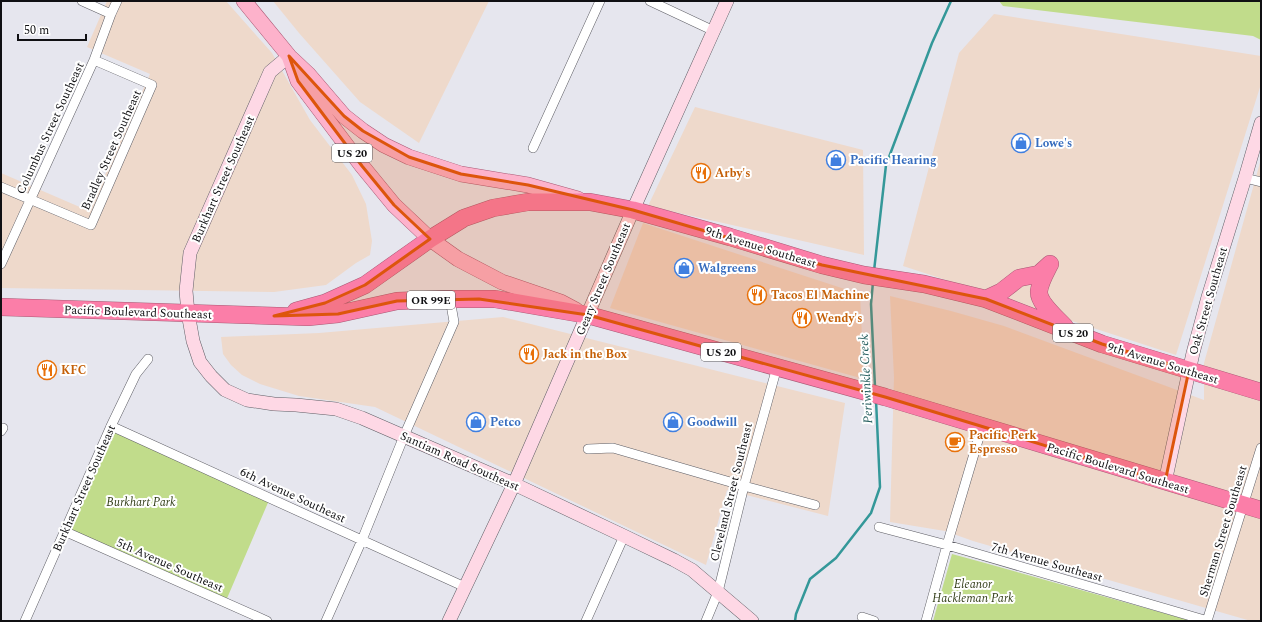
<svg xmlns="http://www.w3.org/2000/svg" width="1262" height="622" font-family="Spectral,serif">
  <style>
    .commercial { fill: #eed9cb }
    .green { fill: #c1dc8b }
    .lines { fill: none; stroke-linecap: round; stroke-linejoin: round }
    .stream { stroke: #349899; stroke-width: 2.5 }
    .street-casing { stroke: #5e5e65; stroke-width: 10 }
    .secondary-casing { stroke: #5e5e65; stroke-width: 14 }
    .primary-casing { stroke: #a95874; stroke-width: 16 }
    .highway-casing { stroke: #a95874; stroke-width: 18 }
    .street { stroke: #fff; stroke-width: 9 }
    .secondary { stroke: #fed8e5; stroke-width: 13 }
    .primary { stroke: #fdb2cb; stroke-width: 15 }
    .highway { stroke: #fb7ea8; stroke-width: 17 }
    .marked { fill: #dd550c; fill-opacity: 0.2; stroke: #dd550c; stroke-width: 3; stroke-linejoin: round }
    .labels { text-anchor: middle; stroke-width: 4; stroke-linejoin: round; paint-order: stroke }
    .shield { fill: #fff; stroke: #58585a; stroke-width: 1 }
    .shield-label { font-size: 11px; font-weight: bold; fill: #101013 }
    .street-label { font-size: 12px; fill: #101013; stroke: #fff }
    .shop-label { font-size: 12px; font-weight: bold; fill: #366cbe; stroke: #fff; text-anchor: start }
    .food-label { font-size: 12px; font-weight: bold; fill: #c56008; stroke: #fff; text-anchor: start }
    .park-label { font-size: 12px; font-style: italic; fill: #343f1a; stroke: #fff }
    .water-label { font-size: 13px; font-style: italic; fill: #255e5e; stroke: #fff }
  </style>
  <rect width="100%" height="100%" fill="#e6e6ee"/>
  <path class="commercial" d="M 107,1 L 226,1 L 272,53 L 310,120 L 352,175 L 366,204 L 372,241 L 370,255 L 356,263 L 326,285 L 274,292 L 1,288 L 1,173 L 89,211 L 150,74 L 87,47 Z
    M 273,1 L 489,1 L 419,143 L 360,102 L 299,33 Z
    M 994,14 L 1261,56 L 1261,84 L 1176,355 L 903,266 L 959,53 Z
    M 695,107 L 863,150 L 864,255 L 648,206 Z
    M 1261,159 L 1261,621 L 1251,621 L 973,541 L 945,531 L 890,522 L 894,377 L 890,296 L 951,311 L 1004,326 L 1204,400 L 1204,363 Z
    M 643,223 L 860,294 L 864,379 L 610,308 Z
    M 503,317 L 845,403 L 828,516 L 727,490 L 706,565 L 375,407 L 299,396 L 260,384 L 242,375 L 231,365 L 223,354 L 221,337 L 319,333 Z"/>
  <path class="green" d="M 999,1 L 1261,1 L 1261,40 L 1253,36 L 1003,6 Z
    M 111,426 L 270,498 L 225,603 L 64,531 Z
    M 952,554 C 1032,576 1112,599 1192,621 L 933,621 Z"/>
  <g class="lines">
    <path class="stream" d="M 874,271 L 886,165 L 932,43 L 951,1
      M 873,282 L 871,304 L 875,387
      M 795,621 L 796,614 L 810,579 L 836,558 L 871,513 L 880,487 L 876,400"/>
    <defs>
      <path id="street" d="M 82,1 L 111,14
        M 650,1 L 714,31
        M 533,148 L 600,1
        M 1245,178 L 1261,182
        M 1,187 L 91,225 L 152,85 L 94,60
        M 1,264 L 94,60 L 111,14 L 117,1
        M 111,426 L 465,587
        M 1,431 L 3,428
        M 588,449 L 613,448 L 744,486 L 815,505
        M 879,527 L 947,545 L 1208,621
        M 64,531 L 267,621
        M 862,617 L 874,621
        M 25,621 L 111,426 L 136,374 L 148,359
        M 326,621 L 362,540 L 404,436 L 454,322 L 450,299
        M 586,621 L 624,536
        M 706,621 L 718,592 L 744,486 L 777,367
        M 926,621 L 947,545 L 982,427
        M 1207,621 L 1261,448"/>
      <path id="secondary" d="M 289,56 L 270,72 L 190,253 L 186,291 L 188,313 L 193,341 L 200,362 L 211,376 L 225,390 L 247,400 L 274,404 L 296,405 L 336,409 L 362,418 L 514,484 L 624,536 L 674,560 L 692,570 L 752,621
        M 1165,482 L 1193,353 L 1208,297 L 1245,178 L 1261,123
        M 449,621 L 514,484 L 633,210 L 727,1"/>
      <path id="primary" d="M 244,1 L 289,56 L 298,81 L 362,166 L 394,205 L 430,239 L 458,259 L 502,282 L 561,302 L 576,310
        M 291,58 L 308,74 L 344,116 L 363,131 L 384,145 L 409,157 L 461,174 L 528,185 L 578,199"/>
      <path id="highway" d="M 1050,264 C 1046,272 1040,282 1039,291 C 1038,303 1057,318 1065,327
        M 986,299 L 1001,292 L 1019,278 L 1039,274 L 1050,264
        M 1,307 L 308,317 L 338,314 L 397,301 L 450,299 L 495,299 L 588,315 L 885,397 L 1261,510
        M 296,311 L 325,303 L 365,285 L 430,239 L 464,218 L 493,208 L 528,202 L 590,202 L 633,210 L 730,237 L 822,265 L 864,275 L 924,284 L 986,299 L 1102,344 L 1261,392"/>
    </defs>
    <use href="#street" class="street-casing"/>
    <use href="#secondary" class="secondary-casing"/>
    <use href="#primary" class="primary-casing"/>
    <use href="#highway" class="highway-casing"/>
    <use href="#street" class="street"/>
    <use href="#secondary" class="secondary"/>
    <use href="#primary" class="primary"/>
    <use href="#highway" class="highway"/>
  </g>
  <path class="marked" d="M 289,56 L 344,116 L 363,131 L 409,157 L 461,174 L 528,185 L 633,210 L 822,265 L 986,299 L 1102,344 L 1189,370 L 1165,482 L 885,397 L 588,315 L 479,299 L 397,301 L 338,314 L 274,316 L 325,303 L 365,285 L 430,239 L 394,205 L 362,166 L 298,81 Z"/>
  <defs>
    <symbol id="shop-ring" viewBox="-11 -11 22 22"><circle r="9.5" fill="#fff" stroke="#3f7fe0" stroke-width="1.5"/><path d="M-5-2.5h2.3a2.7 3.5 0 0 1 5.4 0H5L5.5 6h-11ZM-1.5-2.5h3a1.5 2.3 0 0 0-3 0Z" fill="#3f7fe0"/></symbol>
    <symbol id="restaurant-ring" viewBox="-11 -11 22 22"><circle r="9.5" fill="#fff" stroke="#e8710a" stroke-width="1.5"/><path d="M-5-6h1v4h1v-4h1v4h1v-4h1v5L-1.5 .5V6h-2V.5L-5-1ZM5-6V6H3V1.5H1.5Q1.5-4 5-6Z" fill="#e8710a"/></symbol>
    <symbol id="cafe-ring" viewBox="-11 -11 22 22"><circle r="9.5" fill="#fff" stroke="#e8710a" stroke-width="1.5"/><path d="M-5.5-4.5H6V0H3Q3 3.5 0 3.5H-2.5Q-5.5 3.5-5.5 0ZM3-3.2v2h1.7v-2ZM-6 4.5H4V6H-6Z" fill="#e8710a"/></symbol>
  </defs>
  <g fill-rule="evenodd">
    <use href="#shop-ring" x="1010" y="132" width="22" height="22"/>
    <use href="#shop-ring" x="825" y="149" width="22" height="22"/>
    <use href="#restaurant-ring" x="690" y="162" width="22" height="22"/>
    <use href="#shop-ring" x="673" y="257" width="22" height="22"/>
    <use href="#restaurant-ring" x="746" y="284" width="22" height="22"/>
    <use href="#restaurant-ring" x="791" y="307" width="22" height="22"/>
    <use href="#restaurant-ring" x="518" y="343" width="22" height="22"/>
    <use href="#restaurant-ring" x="36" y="359" width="22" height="22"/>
    <use href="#shop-ring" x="465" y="411" width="22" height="22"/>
    <use href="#shop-ring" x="662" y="411" width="22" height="22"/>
    <use href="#cafe-ring" x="944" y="431" width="22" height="22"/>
  </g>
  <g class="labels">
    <g class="shield">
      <rect x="332" y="144" width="40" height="18" rx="3"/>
      <rect x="407" y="291" width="48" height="18" rx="3"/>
      <rect x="1053" y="324" width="40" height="18" rx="3"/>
      <rect x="701" y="343" width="40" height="18" rx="3"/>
    </g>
    <g class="shield-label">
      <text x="352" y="157">US 20</text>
      <text x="431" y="304">OR 99E</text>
      <text x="1073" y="337">US 20</text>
      <text x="721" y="356">US 20</text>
    </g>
    <g class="street-label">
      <text transform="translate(50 128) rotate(-65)" y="4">Columbus Street Southeast</text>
      <text transform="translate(111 150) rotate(-66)" y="4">Bradley Street Southeast</text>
      <text transform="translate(223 179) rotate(-66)" y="4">Burkhart Street Southeast</text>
      <text transform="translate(761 247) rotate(17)" y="4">9th Avenue Southeast</text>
      <text transform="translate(603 279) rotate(-67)" y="4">Geary Street Southeast</text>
      <text transform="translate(1208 301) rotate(-74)" y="4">Oak Street Southeast</text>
      <text transform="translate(138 312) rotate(2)" y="4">Pacific Boulevard Southeast</text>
      <text transform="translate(1163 363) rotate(17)" y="4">9th Avenue Southeast</text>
      <text transform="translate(460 461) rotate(24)" y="4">Santiam Road Southeast</text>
      <text transform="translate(1118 468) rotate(17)" y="4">Pacific Boulevard Southeast</text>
      <text transform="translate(84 488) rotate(-66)" y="4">Burkhart Street Southeast</text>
      <text transform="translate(731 492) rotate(-76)" y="4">Cleveland Street Southeast</text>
      <text transform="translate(293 495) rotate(25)" y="4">6th Avenue Southeast</text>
      <text transform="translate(1223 531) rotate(-73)" y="4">Sherman Street Southeast</text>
      <text transform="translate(1047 562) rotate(16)" y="4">7th Avenue Southeast</text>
      <text transform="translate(170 565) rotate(24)" y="4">5th Avenue Southeast</text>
    </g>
    <g class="shop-label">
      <text x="1035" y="147">Lowe's</text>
      <text x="850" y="164">Pacific Hearing</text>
      <text x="698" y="272">Walgreens</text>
      <text x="490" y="426">Petco</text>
      <text x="687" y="426">Goodwill</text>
    </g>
    <g class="food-label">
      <text x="715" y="177">Arby's</text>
      <text x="771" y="299">Tacos El Machine</text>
      <text x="816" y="322">Wendy's</text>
      <text x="543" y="358">Jack in the Box</text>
      <text x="61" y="374">KFC</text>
      <text x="969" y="439">Pacific Perk<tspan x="969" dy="14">Espresso</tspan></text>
    </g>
    <g class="park-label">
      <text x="141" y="506">Burkhart Park</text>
      <text x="973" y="588">Eleanor<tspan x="973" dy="14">Hackleman Park</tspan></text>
    </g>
    <g class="water-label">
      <text transform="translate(865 379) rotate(-93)" y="5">Periwinkle Creek</text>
    </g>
  </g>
  <rect width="1262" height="622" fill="none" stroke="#101013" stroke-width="4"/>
  <path d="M18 34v6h68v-6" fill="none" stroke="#101013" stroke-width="2"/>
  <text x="24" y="34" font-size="12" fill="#101013" stroke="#ffffff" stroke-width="3" paint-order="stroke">50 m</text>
</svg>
